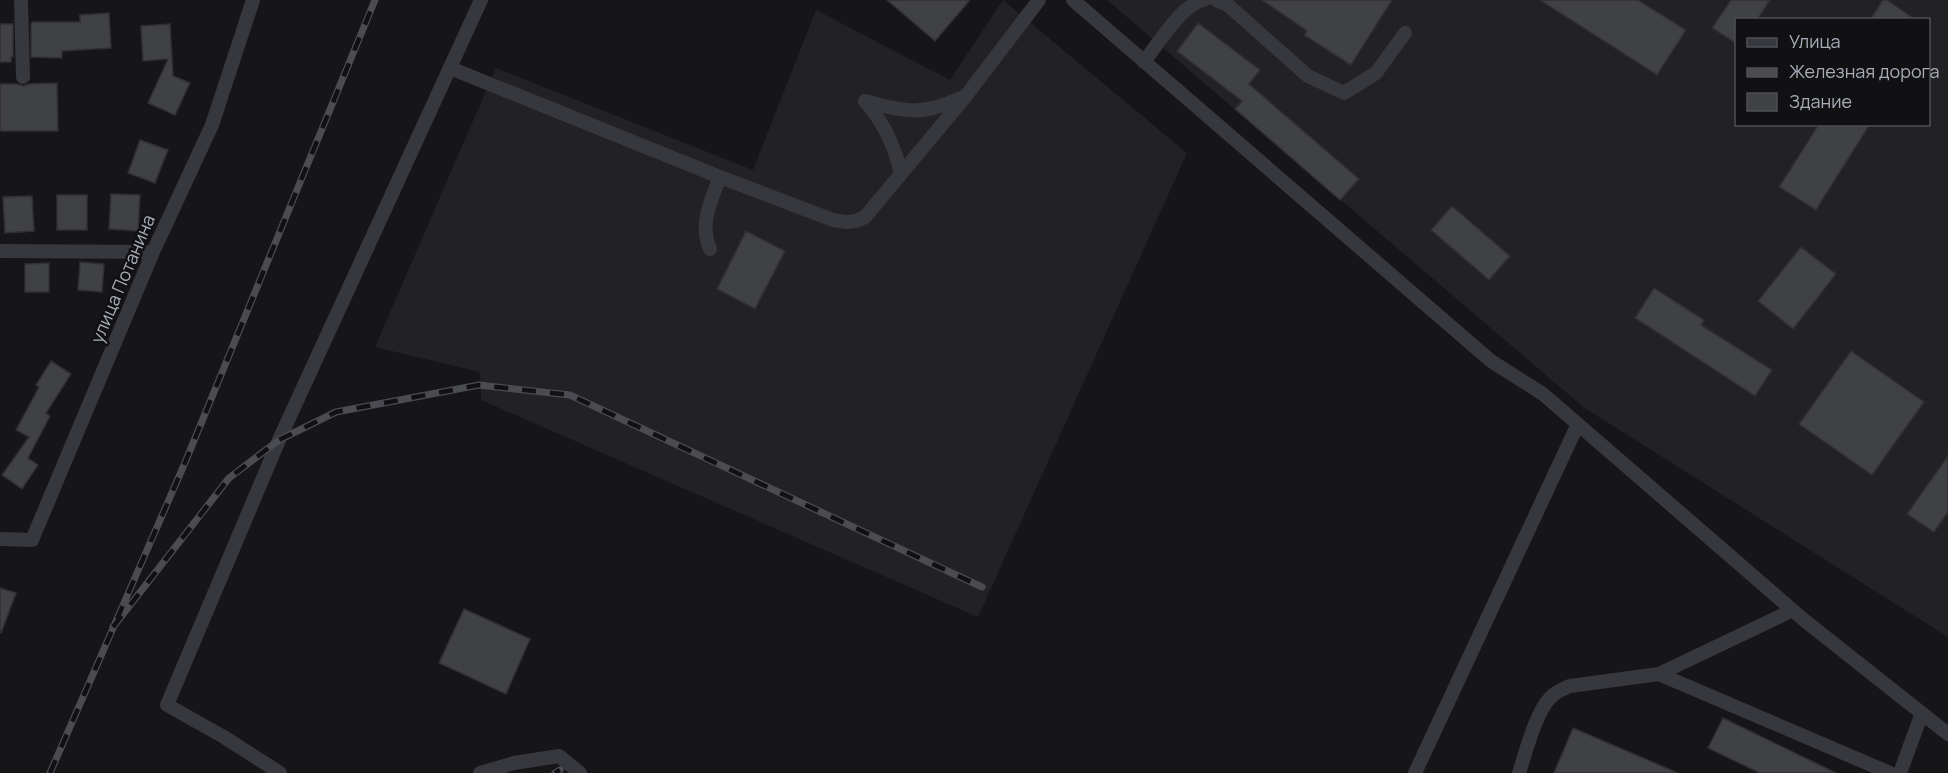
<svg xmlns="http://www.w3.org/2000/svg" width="1948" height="773" font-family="Manrope,sans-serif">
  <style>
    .built { fill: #222225; fill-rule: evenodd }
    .building { fill: #404145; stroke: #303034; stroke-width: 1.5 }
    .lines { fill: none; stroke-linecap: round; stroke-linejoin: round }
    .minor { stroke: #37383d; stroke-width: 14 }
    .rail-casing { stroke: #4a4c52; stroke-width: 7 }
    .rail { stroke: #111113; stroke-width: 4.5; stroke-dasharray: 14; stroke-linecap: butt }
    .labels { text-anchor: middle; stroke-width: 5; stroke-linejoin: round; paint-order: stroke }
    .street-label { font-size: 18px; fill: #a8adb8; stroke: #111113 }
  </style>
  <rect width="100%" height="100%" fill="#161618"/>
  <path class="built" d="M 1003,0 L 1187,153 L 978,617 L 481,400 L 480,372 L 375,347 L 496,68 L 753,170 L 816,10 L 950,80 Z
    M 1107,0 L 1948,0 L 1948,637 L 1583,407 ZM 1736,20 L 1928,20 L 1928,124 L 1736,124 Z"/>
  <path class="building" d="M 887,0 L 970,0 L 935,41 Z
    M 1262,0 L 1392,0 L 1351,65 L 1304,35 L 1307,31 Z
    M 1540,0 L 1638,0 L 1686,30 L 1657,75 Z
    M 1731,0 L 1770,0 L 1757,20 L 1737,20 L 1737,44 L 1712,28 Z
    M 1883,0 L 1887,0 L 1916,20 L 1870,20 Z
    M 109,13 L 111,48 L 62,51 L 62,58 L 31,57 L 31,24 L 33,22 L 80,22 L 80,15 Z
    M 1198,23 L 1260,70 L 1249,84 L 1359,179 L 1340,200 L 1235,109 L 1242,101 L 1177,51 Z
    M 0,24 L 13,24 L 13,57 L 11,57 L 11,62 L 0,62 Z
    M 170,24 L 173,76 L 190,83 L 175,115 L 148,103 L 168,59 L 143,61 L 141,26 Z
    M 57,83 L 58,131 L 0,131 L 0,84 L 17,84 L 23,86 L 29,84 Z
    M 1819,124 L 1870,124 L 1816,210 L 1779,187 Z
    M 140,140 L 168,150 L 155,183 L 128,173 Z
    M 111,194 L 140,195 L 138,231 L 109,229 Z
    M 57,195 L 87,195 L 87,230 L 57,230 Z
    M 32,196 L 34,231 L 5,233 L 3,197 Z
    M 1452,206 L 1510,256 L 1489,280 L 1431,230 Z
    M 746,231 L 785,251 L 755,309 L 717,289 Z
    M 1801,247 L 1836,274 L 1793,329 L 1758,301 Z
    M 80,262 L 104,264 L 102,292 L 78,290 Z
    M 49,263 L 49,292 L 25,292 L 25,264 Z
    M 1654,288 L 1704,320 L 1701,325 L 1772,370 L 1755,396 L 1635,318 Z
    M 1851,351 L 1924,402 L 1872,475 L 1799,424 Z
    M 51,361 L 71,374 L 46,413 L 50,416 L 28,458 L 38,465 L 22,489 L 2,475 L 29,437 L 16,430 L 39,387 L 36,385 Z
    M 1948,456 L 1948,512 L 1934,532 L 1907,514 Z
    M 0,588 L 16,593 L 1,633 L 0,632 Z
    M 464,609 L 530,639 L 506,694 L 439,663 Z
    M 1723,718 L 1836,773 L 1760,773 L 1708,748 Z
    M 1573,728 L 1678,773 L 1554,773 Z"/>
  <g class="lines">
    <path class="minor" d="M 21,0 L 23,77
      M 1073,0 L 1491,361 L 1543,394 L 1804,620 L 1948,734
      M 1216,0 L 1228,5 L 1308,76 L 1344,93 L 1376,73 L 1405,33
      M 1144,62 C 1157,45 1183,3 1204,0
      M 450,68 L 720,177 L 833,220 C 846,223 854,223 865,217 L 965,97 L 1039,0
      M 865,101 C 906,112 921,116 961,98
      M 865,101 C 884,123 894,145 901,173
      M 710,249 C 699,224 711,201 720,177
      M 0,251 L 153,252
      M 0,539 L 32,540 L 153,252 L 212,125 L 253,0
      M 1659,674 L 1890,773
      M 280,773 L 224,737 L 167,705 L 279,440 L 481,0
      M 480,773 L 514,763 L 559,756 L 580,773
      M 1415,773 L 1578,424
      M 1519,773 C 1526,752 1535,714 1550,698 C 1555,692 1563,689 1570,686 L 1659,674 L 1793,610
      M 1900,773 L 1922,713"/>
    <defs>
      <path id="rail" d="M 113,627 L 229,478 L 279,440 L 336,412 L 479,385 L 570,395 L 982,587
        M 50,773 L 184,465 L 375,0
        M 555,773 L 560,770"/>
    </defs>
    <use href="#rail" class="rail-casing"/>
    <use href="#rail" class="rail"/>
  </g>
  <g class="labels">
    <g class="street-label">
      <text transform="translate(123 279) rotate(-67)" y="6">улица Потанина</text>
    </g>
  </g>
  <rect x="1735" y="18" width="195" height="108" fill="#111113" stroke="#4d4f55" stroke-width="1.5"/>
  <rect x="1747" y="38" width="30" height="9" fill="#37383d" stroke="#4d4f55" stroke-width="1.5"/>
  <text x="1789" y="48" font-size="18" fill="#a8adb8">Улица</text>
  <rect x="1747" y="68" width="30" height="9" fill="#4a4c52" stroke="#4d4f55" stroke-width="1.5"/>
  <text x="1789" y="78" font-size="18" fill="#a8adb8">Железная дорога</text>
  <rect x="1747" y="93" width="30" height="18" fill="#404145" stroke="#4d4f55" stroke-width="1.5"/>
  <text x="1789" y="108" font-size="18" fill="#a8adb8">Здание</text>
</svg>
